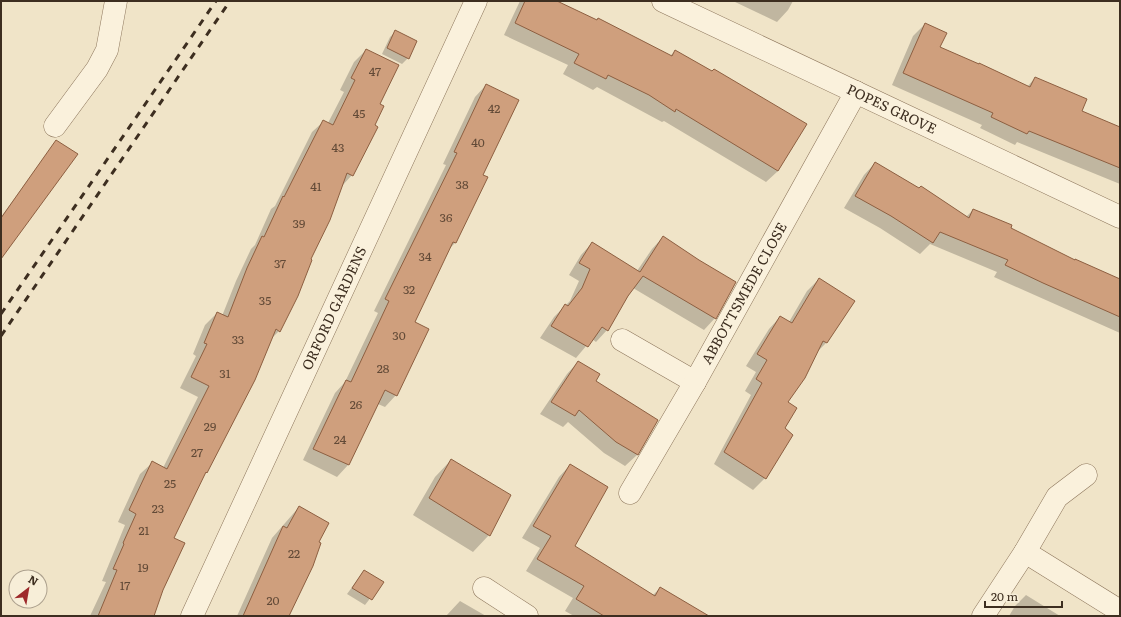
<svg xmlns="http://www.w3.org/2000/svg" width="1121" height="617" font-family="Literata,serif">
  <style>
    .shadow { fill: #0003 }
    .building { fill: #cf9f7d; stroke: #8d5f41 }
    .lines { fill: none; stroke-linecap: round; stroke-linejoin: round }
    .minor-casing { stroke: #8d765c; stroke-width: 23 }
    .minor { stroke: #faf1dc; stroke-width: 22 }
    .rail { stroke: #3d2e20; stroke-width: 3; stroke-dasharray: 7 7; stroke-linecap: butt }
    .labels { text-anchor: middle; stroke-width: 3.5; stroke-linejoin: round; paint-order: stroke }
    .number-label { font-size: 12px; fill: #624a37 }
    .street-label { font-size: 14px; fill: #3d2e20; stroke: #f7eed8 }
  </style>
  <rect width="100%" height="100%" fill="#f0e4c8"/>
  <path class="shadow" d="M 554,1 L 670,56 L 675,51 L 778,171 L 766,182 L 664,121 L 662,122 L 597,87 L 593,90 L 563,74 L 568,65 L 504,35 L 520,1 Z
    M 733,1 L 793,1 L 788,10 L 777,22 Z
    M 925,24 L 939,48 L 1027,87 L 1035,78 L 1080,111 L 1120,132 L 1120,184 L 1017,142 L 1015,145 L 980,128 L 982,125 L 892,85 L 913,36 Z
    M 396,31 L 408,58 L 402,64 L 382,54 L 390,37 Z
    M 366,50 L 379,105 L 373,126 L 377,127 L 352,175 L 342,186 L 279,331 L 270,340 L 173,538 L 162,590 L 152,616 L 90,616 L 106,582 L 102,581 L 125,525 L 118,522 L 140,474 L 152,463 L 163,468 L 198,397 L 180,388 L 196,356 L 193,354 L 205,325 L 217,313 L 222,316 L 236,281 L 251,249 L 255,245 L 271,209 L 275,206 L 312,132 L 324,121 L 328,123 L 344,92 L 340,90 L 354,62 Z
    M 486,85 L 482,175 L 455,243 L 448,250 L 413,323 L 396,395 L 385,407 L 378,404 L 348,465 L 337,477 L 303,460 L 335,393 L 345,382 L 378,313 L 374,311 L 446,165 L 443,164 L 475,97 Z
    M 56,141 L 1,258 L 1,217 Z
    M 875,163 L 966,217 L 973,210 L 1075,261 L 1120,280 L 1120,333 L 994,277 L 997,272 L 930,244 L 920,254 L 880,228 L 844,208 L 864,175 Z
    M 663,237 L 715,318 L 704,330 L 633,288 L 607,330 L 596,342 L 592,339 L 576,358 L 540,338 L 554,317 L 570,301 L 579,281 L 569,275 L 581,255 L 592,243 L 637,271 L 652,249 Z
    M 819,279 L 854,301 L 826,343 L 816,353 L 787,402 L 784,428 L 792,435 L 765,478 L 753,490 L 714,464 L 751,395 L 745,391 L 756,372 L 746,366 L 769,329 L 780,317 L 789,322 L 807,291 Z
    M 578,362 L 594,381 L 657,420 L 637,455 L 625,466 L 604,453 L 568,422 L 563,427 L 540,414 L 567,374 Z
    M 451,460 L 489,535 L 473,552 L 413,515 L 435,477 Z
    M 570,465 L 573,546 L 652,596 L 660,588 L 707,616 L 574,616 L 565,611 L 573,598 L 526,571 L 540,548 L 522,538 L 559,477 Z
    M 299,507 L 317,542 L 288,616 L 237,616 L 272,538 Z
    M 364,571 L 382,583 L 365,605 L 347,594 Z
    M 1026,595 L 1060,616 L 1009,616 L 1015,606 Z
    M 460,601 L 486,616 L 446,616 Z"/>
  <path class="building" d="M 525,1 L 557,1 L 597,20 L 598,18 L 672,56 L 675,50 L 712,71 L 714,69 L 807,124 L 778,171 L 676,109 L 675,112 L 649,95 L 608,75 L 606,79 L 574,63 L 579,54 L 515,23 Z
    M 925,23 L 947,33 L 940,47 L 979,64 L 979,63 L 1030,87 L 1035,77 L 1087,99 L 1082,111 L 1120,127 L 1120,168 L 1029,131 L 1027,134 L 991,117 L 993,113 L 903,73 Z
    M 395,30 L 417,41 L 409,59 L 387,48 Z
    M 366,49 L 399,65 L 380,104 L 384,106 L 375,125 L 378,127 L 353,176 L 347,173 L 330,220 L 311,259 L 312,260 L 298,296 L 280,332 L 276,329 L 255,380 L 207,473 L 206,472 L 174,538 L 185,543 L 163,590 L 154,616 L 98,616 L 117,570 L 113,569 L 124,544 L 123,543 L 136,514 L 129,510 L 152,461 L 167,469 L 209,386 L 191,377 L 207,344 L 204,343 L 217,312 L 228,317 L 247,268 L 262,236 L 264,237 L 283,196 L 284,197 L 323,120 L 333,125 L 355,80 L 351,78 Z
    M 486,84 L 519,100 L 483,175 L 488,177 L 456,243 L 453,242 L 415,322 L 429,329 L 397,396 L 385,390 L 349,465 L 313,449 L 346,380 L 351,382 L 389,301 L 385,299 L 457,153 L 454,152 Z
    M 56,140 L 78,154 L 1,259 L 1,218 Z
    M 875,162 L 919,188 L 921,186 L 969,218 L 973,209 L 1012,225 L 1011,228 L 1075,260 L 1075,259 L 1120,279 L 1120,317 L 1043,283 L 1005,265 L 1008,260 L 940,232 L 933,243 L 891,216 L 855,196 Z
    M 663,236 L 699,260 L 736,282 L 716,319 L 643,276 L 628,296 L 608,331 L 602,327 L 588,347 L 551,326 L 565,304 L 568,306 L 582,288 L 590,269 L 579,263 L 592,242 L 640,272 Z
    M 819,278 L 855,301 L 827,343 L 823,341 L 805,378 L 788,402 L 797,408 L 785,428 L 793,435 L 766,479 L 724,452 L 762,383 L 756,379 L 767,360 L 757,354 L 780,316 L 792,323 Z
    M 578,361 L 600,374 L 596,381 L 658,420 L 638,455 L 616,442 L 579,410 L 575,416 L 551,402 Z
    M 451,459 L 511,495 L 490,536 L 429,498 Z
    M 570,464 L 608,487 L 575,546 L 655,596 L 660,587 L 709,616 L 604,616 L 576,599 L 584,586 L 537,559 L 551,536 L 533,526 Z
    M 299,506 L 329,523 L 319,542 L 321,543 L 313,566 L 289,616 L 243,616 L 283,526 L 287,528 Z
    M 364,570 L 384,582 L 372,600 L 352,588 Z"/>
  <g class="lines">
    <defs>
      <g id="minor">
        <path id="s1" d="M 663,1 L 1120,217"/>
        <path d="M 55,126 L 97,69 L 107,50 L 116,1"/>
        <path d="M 622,340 L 695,382"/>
        <path id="s2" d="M 630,493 L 695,382 L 856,92"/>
        <path d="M 1025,552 L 1120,611"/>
        <path d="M 484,588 L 527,616"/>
        <path id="s3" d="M 192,616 L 476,1"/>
        <path d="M 983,616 L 1025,552 L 1057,497 L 1086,475"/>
      </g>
    </defs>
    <use href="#minor" class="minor-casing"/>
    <use href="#minor" class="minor"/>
    <path class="rail" d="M 1,314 L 216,1
      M 1,336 L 230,1"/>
  </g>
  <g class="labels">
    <g class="number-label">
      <text x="375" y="76">47</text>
      <text x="494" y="113">42</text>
      <text x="359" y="118">45</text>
      <text x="478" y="147">40</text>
      <text x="338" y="152">43</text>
      <text x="462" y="189">38</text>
      <text x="316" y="191">41</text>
      <text x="446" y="222">36</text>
      <text x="299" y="228">39</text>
      <text x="425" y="261">34</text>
      <text x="280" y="268">37</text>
      <text x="409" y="294">32</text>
      <text x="265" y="305">35</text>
      <text x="399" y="340">30</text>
      <text x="238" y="344">33</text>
      <text x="383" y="373">28</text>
      <text x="225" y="378">31</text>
      <text x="356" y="409">26</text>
      <text x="210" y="431">29</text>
      <text x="340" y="444">24</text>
      <text x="197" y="457">27</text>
      <text x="170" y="488">25</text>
      <text x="158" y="513">23</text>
      <text x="144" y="535">21</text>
      <text x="294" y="558">22</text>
      <text x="143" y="572">19</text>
      <text x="125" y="590">17</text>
      <text x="273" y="605">20</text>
    </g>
    <g class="street-label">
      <text dy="5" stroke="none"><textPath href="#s1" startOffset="253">POPES GROVE</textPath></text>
      <text dy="5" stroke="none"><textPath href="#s2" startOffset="230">ABBOTTSMEDE CLOSE</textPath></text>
      <text dy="5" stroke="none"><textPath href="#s3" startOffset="339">ORFORD GARDENS</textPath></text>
    </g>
  </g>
  <rect width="1121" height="617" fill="none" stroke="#3d2e20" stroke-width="4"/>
  <g transform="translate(28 589) rotate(31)"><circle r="19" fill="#f7eed8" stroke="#ada18e"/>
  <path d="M0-3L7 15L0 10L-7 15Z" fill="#9e2a2b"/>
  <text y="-6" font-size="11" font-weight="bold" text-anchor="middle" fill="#3d2e20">N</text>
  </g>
  <path d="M985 601v6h77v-6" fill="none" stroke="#3d2e20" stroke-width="2"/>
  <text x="991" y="601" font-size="12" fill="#3d2e20" stroke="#f7eed8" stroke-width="3" paint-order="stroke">20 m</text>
</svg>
